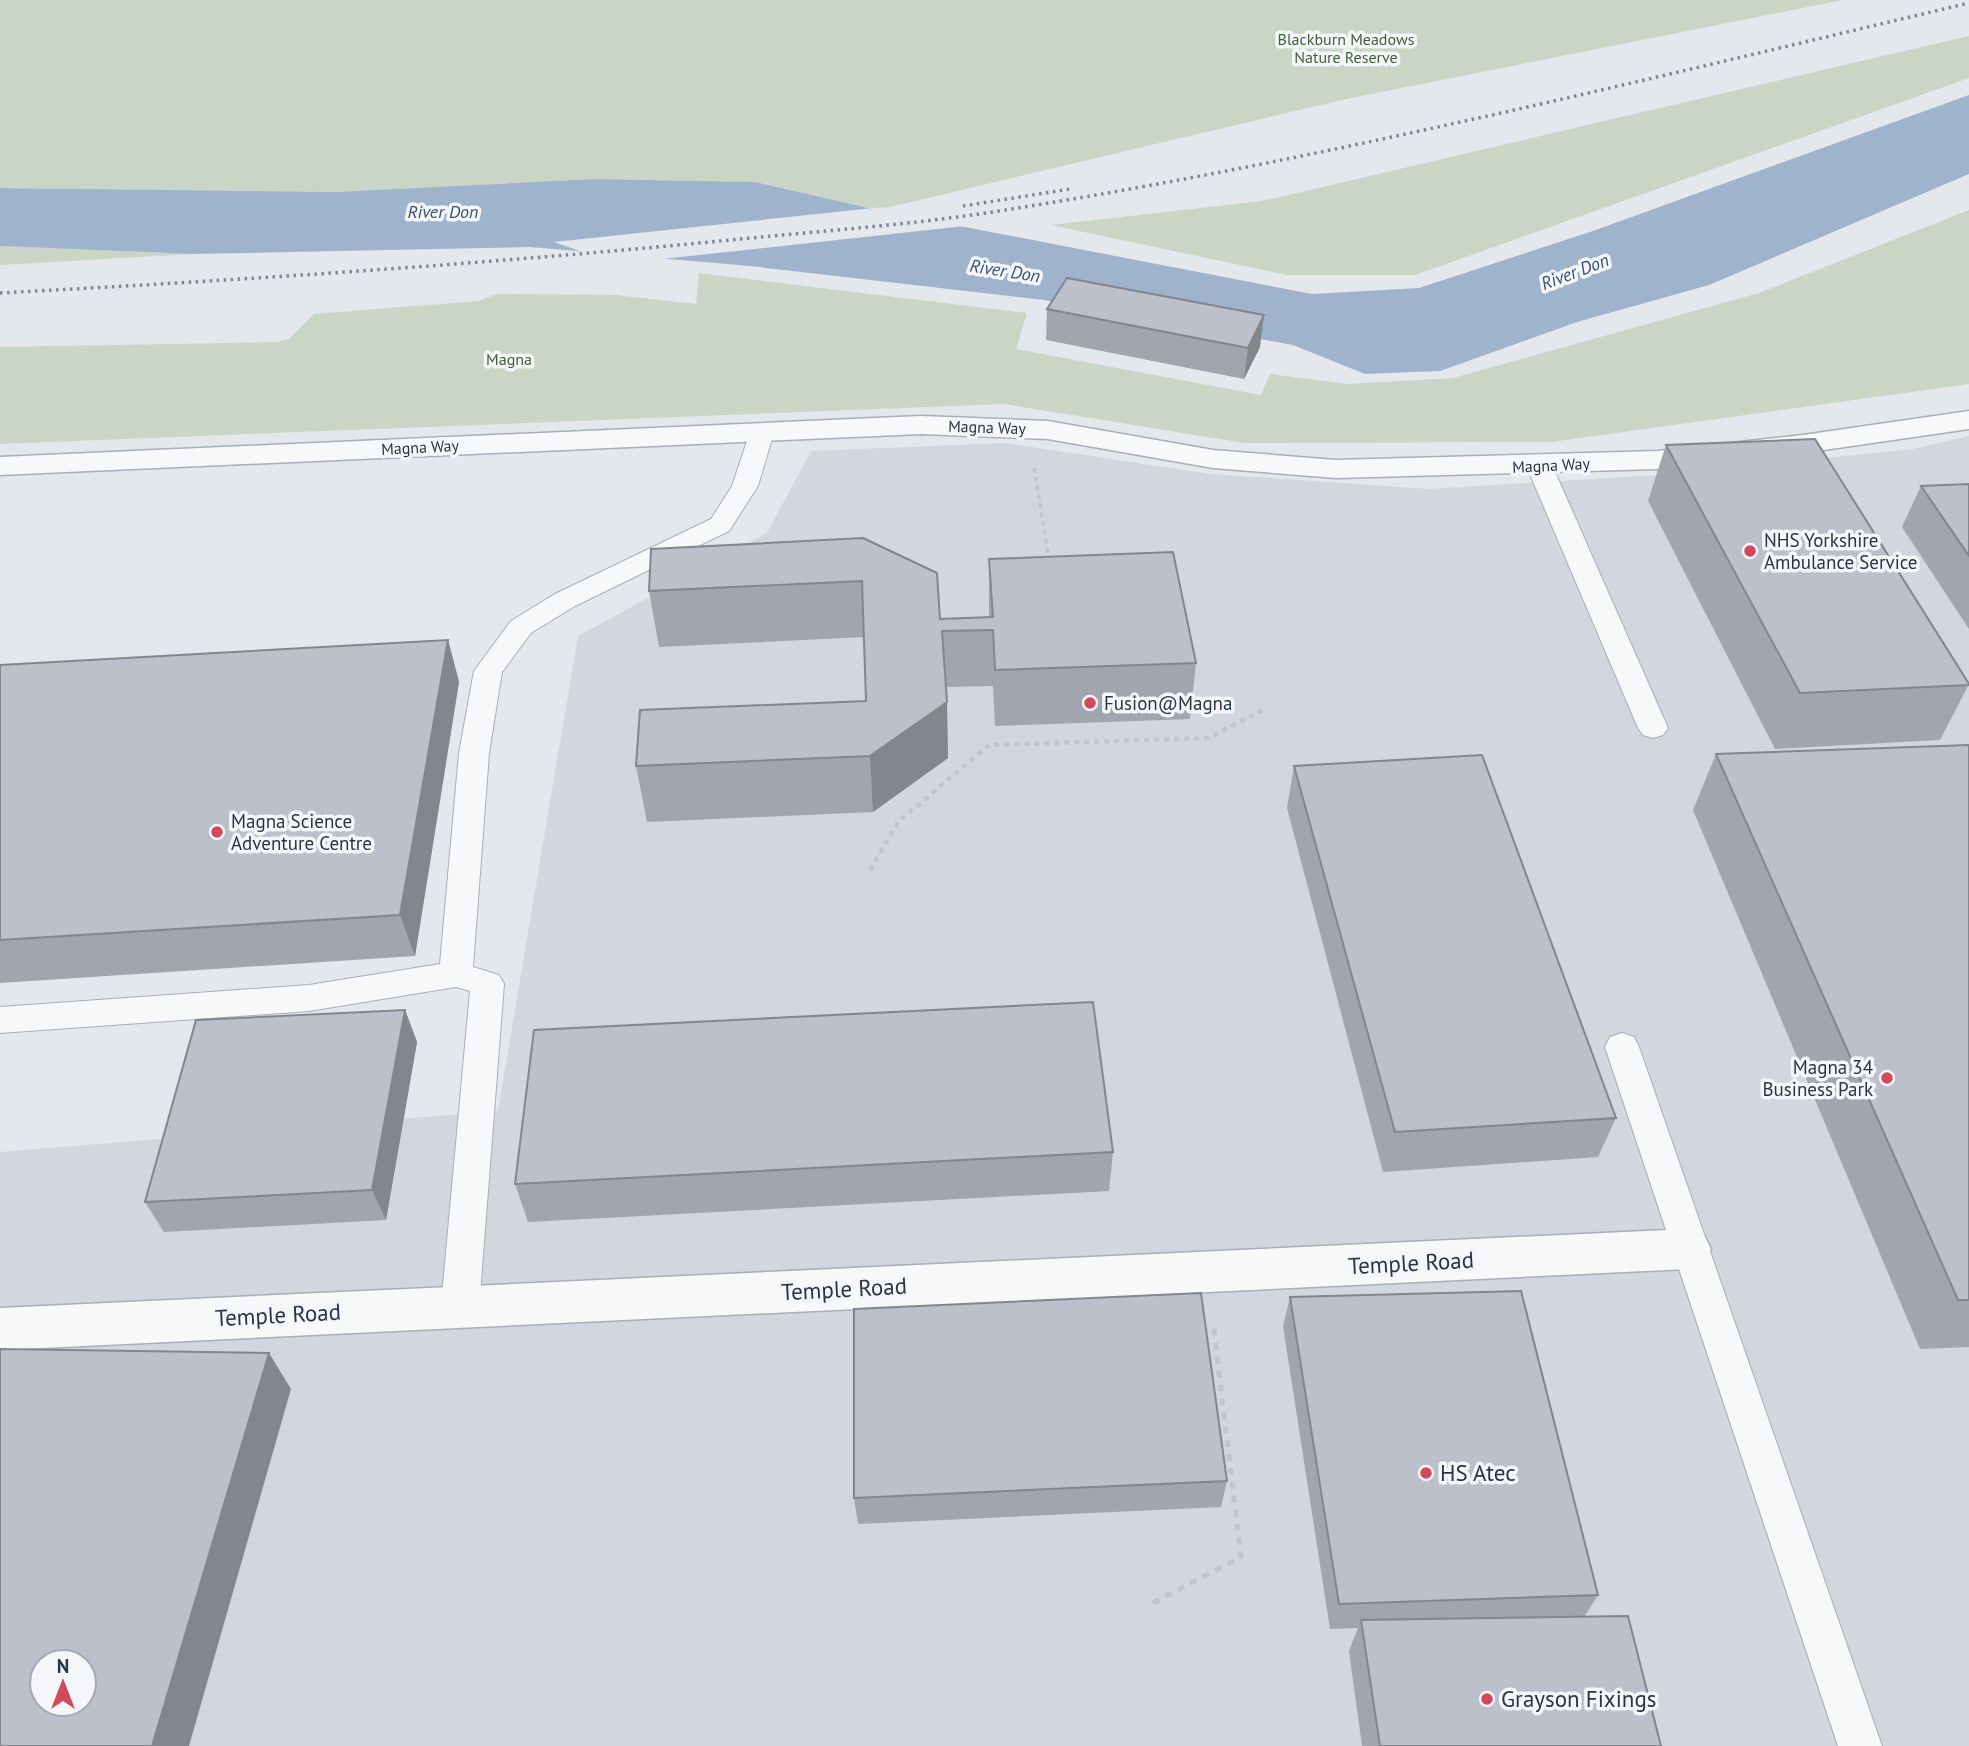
<svg xmlns="http://www.w3.org/2000/svg" width="1969" height="1746" font-family="'PT Sans',sans-serif">
  <style>
    .built { fill: #d2d6de; fill-rule: evenodd }
    .green { fill: #c9d6c5 }
    .water { fill: #9fb4cc }
    .pier { fill: #e4e7ec }
    .lines { fill: none; stroke-linecap: round; stroke-linejoin: round }
    .lane-casing { stroke: #a9aeb7; stroke-width: 2 }
    .street-casing { stroke: #a9aeb7; stroke-width: 3 }
    .path-far2 { stroke: #c2c5cb; stroke-width: 3.5; stroke-dasharray: 4.5 4.5; stroke-linecap: butt }
    .path-far1 { stroke: #c2c5cb; stroke-width: 4.5; stroke-dasharray: 5 5; stroke-linecap: butt }
    .path { stroke: #c2c5cb; stroke-width: 5; stroke-dasharray: 7 7; stroke-linecap: butt }
    .lane { fill: #f7f8fa; fill-rule: evenodd }
    .street { fill: #f7f8fa; fill-rule: evenodd }
    .rail { stroke: #7d8696; stroke-width: 3.5; stroke-dasharray: 2.5 4.5; stroke-linecap: butt }
    .wall { fill: #a1a5ae }
    .shaded-wall { fill: #83868d }
    .building { fill: #bbc0ca; stroke: #83868d; stroke-width: 2; fill-rule: evenodd }
    .poi-dot { fill: #d1495b; stroke: #f4f6f9; stroke-width: 2.5 }
    .labels { text-anchor: middle; stroke-width: 7; stroke-linejoin: round; paint-order: stroke }
    .far-park-label { font-size: 16px; fill: #3f6138; stroke: #f4f6f9 }
    .far-street-label { font-size: 16px; fill: #2b3445; stroke: #f4f6f9 }
    .far-water-label { font-size: 18px; font-style: italic; fill: #34527a; stroke: #f4f6f9 }
    .poi-label { font-size: 19px; fill: #2b3445; stroke: #f4f6f9; text-anchor: start }
    .near-street-label { font-size: 23px; fill: #2b3445; stroke: #f4f6f9 }
    .near-poi-label { font-size: 23px; fill: #2b3445; stroke: #f4f6f9; text-anchor: start }
  </style>
  <rect width="100%" height="100%" fill="#e4e7ec"/>
  <path class="built" d="M 1969,436 L 1969,1746 L 0,1746 L 0,1152 L 498,1111 L 578,636 L 767,533 L 811,451 L 1005,443 L 1211,474 L 1429,489 L 1673,474 L 1913,449 ZM 42,1662 L 84,1662 L 84,1704 L 42,1704 Z"/>
  <path class="green" d="M 0,0 L 1843,0 L 1346,99 L 877,210 L 755,182 L 595,179 L 336,192 L 0,188 Z
    M 1969,36 L 1969,78 L 1415,275 L 1287,275 L 1051,225 L 1262,201 Z
    M 1969,210 L 1969,384 L 1551,442 L 1245,443 L 1003,404 L 0,444 L 0,347 L 278,342 L 290,338 L 314,314 L 479,301 L 497,294 L 615,295 L 696,304 L 699,273 L 1027,313 L 1016,349 L 1261,395 L 1270,374 L 1347,384 L 1453,378 L 1759,293 Z
    M 0,246 L 192,254 L 0,265 Z"/>
  <path class="water" d="M 1969,95 L 1969,174 L 1709,285 L 1577,322 L 1440,371 L 1365,374 L 1293,345 L 1044,300 L 750,266 L 530,247 L 192,254 L 0,246 L 0,188 L 336,192 L 595,179 L 755,182 L 877,210 L 1312,294 L 1419,288 L 1593,231 Z"/>
  <path class="pier" d="M 883,207 L 974,225 L 644,261 L 594,256 L 554,242 Z"/>
  <g class="lines">
    <defs>
      <path id="lane" d="M 762,425 L 771,427 L 774,432 L 758,486 L 729,531 L 575,606 L 531,633 L 502,672 L 489,753 L 473,967 L 499,975 L 504,984 L 479,1307 L 473,1319 L 460,1324 L 447,1319 L 441,1307 L 470,991 L 456,987 L 309,1011 L 0,1033 L 0,1007 L 309,985 L 440,964 L 459,753 L 474,671 L 511,621 L 555,594 L 711,519 L 732,486 L 750,432 L 753,427 Z
        M 1539,457 L 1548,460 L 1552,465 L 1668,728 L 1663,735 L 1653,738 L 1643,735 L 1638,728 L 1526,465 L 1530,460 Z
        M 1622,1033 L 1634,1037 L 1639,1047 L 1882,1746 L 1838,1746 L 1605,1047 L 1610,1037 Z"/>
      <path id="street" d="M 1969,411 L 1969,429 L 1803,453 L 1658,469 L 1336,478 L 1213,468 L 1048,439 L 921,434 L 0,475 L 0,457 L 921,416 L 1048,421 L 1213,450 L 1336,460 L 1658,451 L 1803,435 Z
        M 1688,1229 L 1704,1235 L 1711,1249 L 1704,1263 L 1688,1269 L 0,1350 L 0,1308 Z"/>
    </defs>
    <use href="#lane" class="lane-casing"/>
    <use href="#street" class="street-casing"/>
    <path class="path-far2" d="M 1034,468 L 1049,559"/>
    <path class="path-far1" d="M 870,870 L 898,822 L 989,745 L 1208,738 L 1265,709"/>
    <path class="path" d="M 1153,1603 L 1241,1557 L 1213,1322"/>
    <use href="#lane" class="lane"/>
    <use href="#street" class="street"/>
    <path class="rail" d="M 963,206 L 1070,189
      M 0,293 C 244,280 487,264 730,240 C 820,231 910,225 999,211 C 1326,160 1647,79 1969,3"/>
  </g>
  <path class="wall" d="M 1047,309 L 1260,347 L 1244,379 L 1046,340 Z
    M 1666,445 L 1969,684 L 1940,740 L 1775,749 L 1648,501 Z
    M 1969,484 L 1969,629 L 1902,527 L 1921,486 Z
    M 863,538 L 940,619 L 989,617 L 989,559 L 1196,663 L 1190,719 L 995,726 L 993,686 L 946,687 L 948,758 L 873,812 L 647,822 L 636,766 L 866,701 L 864,637 L 659,647 L 649,591 Z
    M 448,640 L 459,682 L 415,956 L 0,983 L 0,665 Z
    M 1969,745 L 1969,1347 L 1920,1349 L 1693,810 L 1716,754 Z
    M 1294,766 L 1616,1118 L 1598,1157 L 1383,1172 L 1287,808 Z
    M 405,1010 L 417,1042 L 386,1220 L 164,1232 L 145,1202 Z
    M 1113,1152 L 1109,1191 L 528,1222 L 515,1184 Z
    M 1290,1297 L 1598,1595 L 1584,1617 L 1661,1746 L 1362,1746 L 1349,1651 L 1358,1628 L 1330,1629 L 1283,1326 Z
    M 1227,1481 L 1221,1507 L 858,1524 L 854,1498 Z"/>
  <path class="shaded-wall" d="M 1264,315 L 1260,347 L 1244,379 L 1248,348 Z
    M 448,640 L 459,682 L 415,956 L 400,915 Z
    M 947,702 L 948,758 L 873,812 L 870,756 Z
    M 405,1010 L 417,1042 L 386,1220 L 372,1190 Z
    M 269,1353 L 291,1389 L 189,1746 L 152,1746 Z"/>
  <path class="building" d="M 1067,278 L 1264,315 L 1248,348 L 1047,309 Z
    M 1815,439 L 1969,684 L 1969,685 L 1800,693 L 1666,445 Z
    M 1969,484 L 1969,556 L 1921,486 Z
    M 863,538 L 937,573 L 940,619 L 993,617 L 989,559 L 1173,552 L 1196,663 L 995,670 L 993,630 L 942,631 L 947,702 L 870,756 L 636,766 L 640,710 L 866,701 L 862,581 L 649,591 L 651,549 Z
    M 448,640 L 400,915 L 0,940 L 0,665 Z
    M 1969,745 L 1969,1300 L 1958,1300 L 1716,754 Z
    M 1482,755 L 1616,1118 L 1395,1132 L 1294,766 Z
    M 1093,1002 L 1113,1152 L 515,1184 L 534,1030 Z
    M 405,1010 L 372,1190 L 145,1202 L 196,1020 Z
    M 1521,1291 L 1598,1595 L 1339,1604 L 1290,1297 Z
    M 1201,1293 L 1227,1481 L 854,1498 L 854,1309 Z
    M 0,1349 L 269,1353 L 152,1746 L 0,1746 ZM 42,1662 L 84,1662 L 84,1704 L 42,1704 Z
    M 1628,1616 L 1661,1746 L 1380,1746 L 1361,1620 Z"/>
  <g class="poi-dot">
    <circle cx="1750" cy="551" r="7"/>
    <circle cx="1090" cy="703" r="7"/>
    <circle cx="217" cy="832" r="7"/>
    <circle cx="1887" cy="1078" r="7"/>
    <circle cx="1426" cy="1473" r="7"/>
    <circle cx="1487" cy="1699" r="7"/>
  </g>
  <g class="labels">
    <g class="far-park-label">
      <text x="1346" y="45">Blackburn Meadows<tspan x="1346" dy="18">Nature Reserve</tspan></text>
      <text x="509" y="365">Magna</text>
    </g>
    <g class="far-street-label">
      <text transform="translate(987 427) rotate(2)" y="6">Magna Way</text>
      <text transform="translate(420 447) rotate(-3)" y="6">Magna Way</text>
      <text transform="translate(1551 465) rotate(-3)" y="6">Magna Way</text>
    </g>
    <g class="far-water-label">
      <text x="443" y="218">River Don</text>
      <text transform="translate(1005 271) rotate(9)" y="6">River Don</text>
      <text transform="translate(1575 272) rotate(-21)" y="6">River Don</text>
    </g>
    <g class="poi-label">
      <text x="1764" y="547">NHS Yorkshire<tspan x="1764" dy="22">Ambulance Service</tspan></text>
      <text x="1104" y="710">Fusion@Magna</text>
      <text x="231" y="828">Magna Science<tspan x="231" dy="22">Adventure Centre</tspan></text>
      <text x="1873" y="1074" text-anchor="end">Magna 34<tspan x="1873" dy="22">Business Park</tspan></text>
    </g>
    <g class="near-street-label">
      <text transform="translate(1411 1263) rotate(-3)" y="8">Temple Road</text>
      <text transform="translate(844 1289) rotate(-3)" y="8">Temple Road</text>
      <text transform="translate(278 1315) rotate(-3)" y="8">Temple Road</text>
    </g>
    <g class="near-poi-label">
      <text x="1440" y="1481">HS Atec</text>
      <text x="1501" y="1707">Grayson Fixings</text>
    </g>
  </g>
  <g transform="translate(63 1683)"><circle r="33" fill="#f4f6f9" stroke="#a4a8b1" stroke-width="2"/>
  <path d="M0-5L12 26L0 18L-12 26Z" fill="#d1495b"/>
  <text y="-10" font-size="19" font-weight="bold" text-anchor="middle" fill="#2b3445">N</text>
  </g>
</svg>
